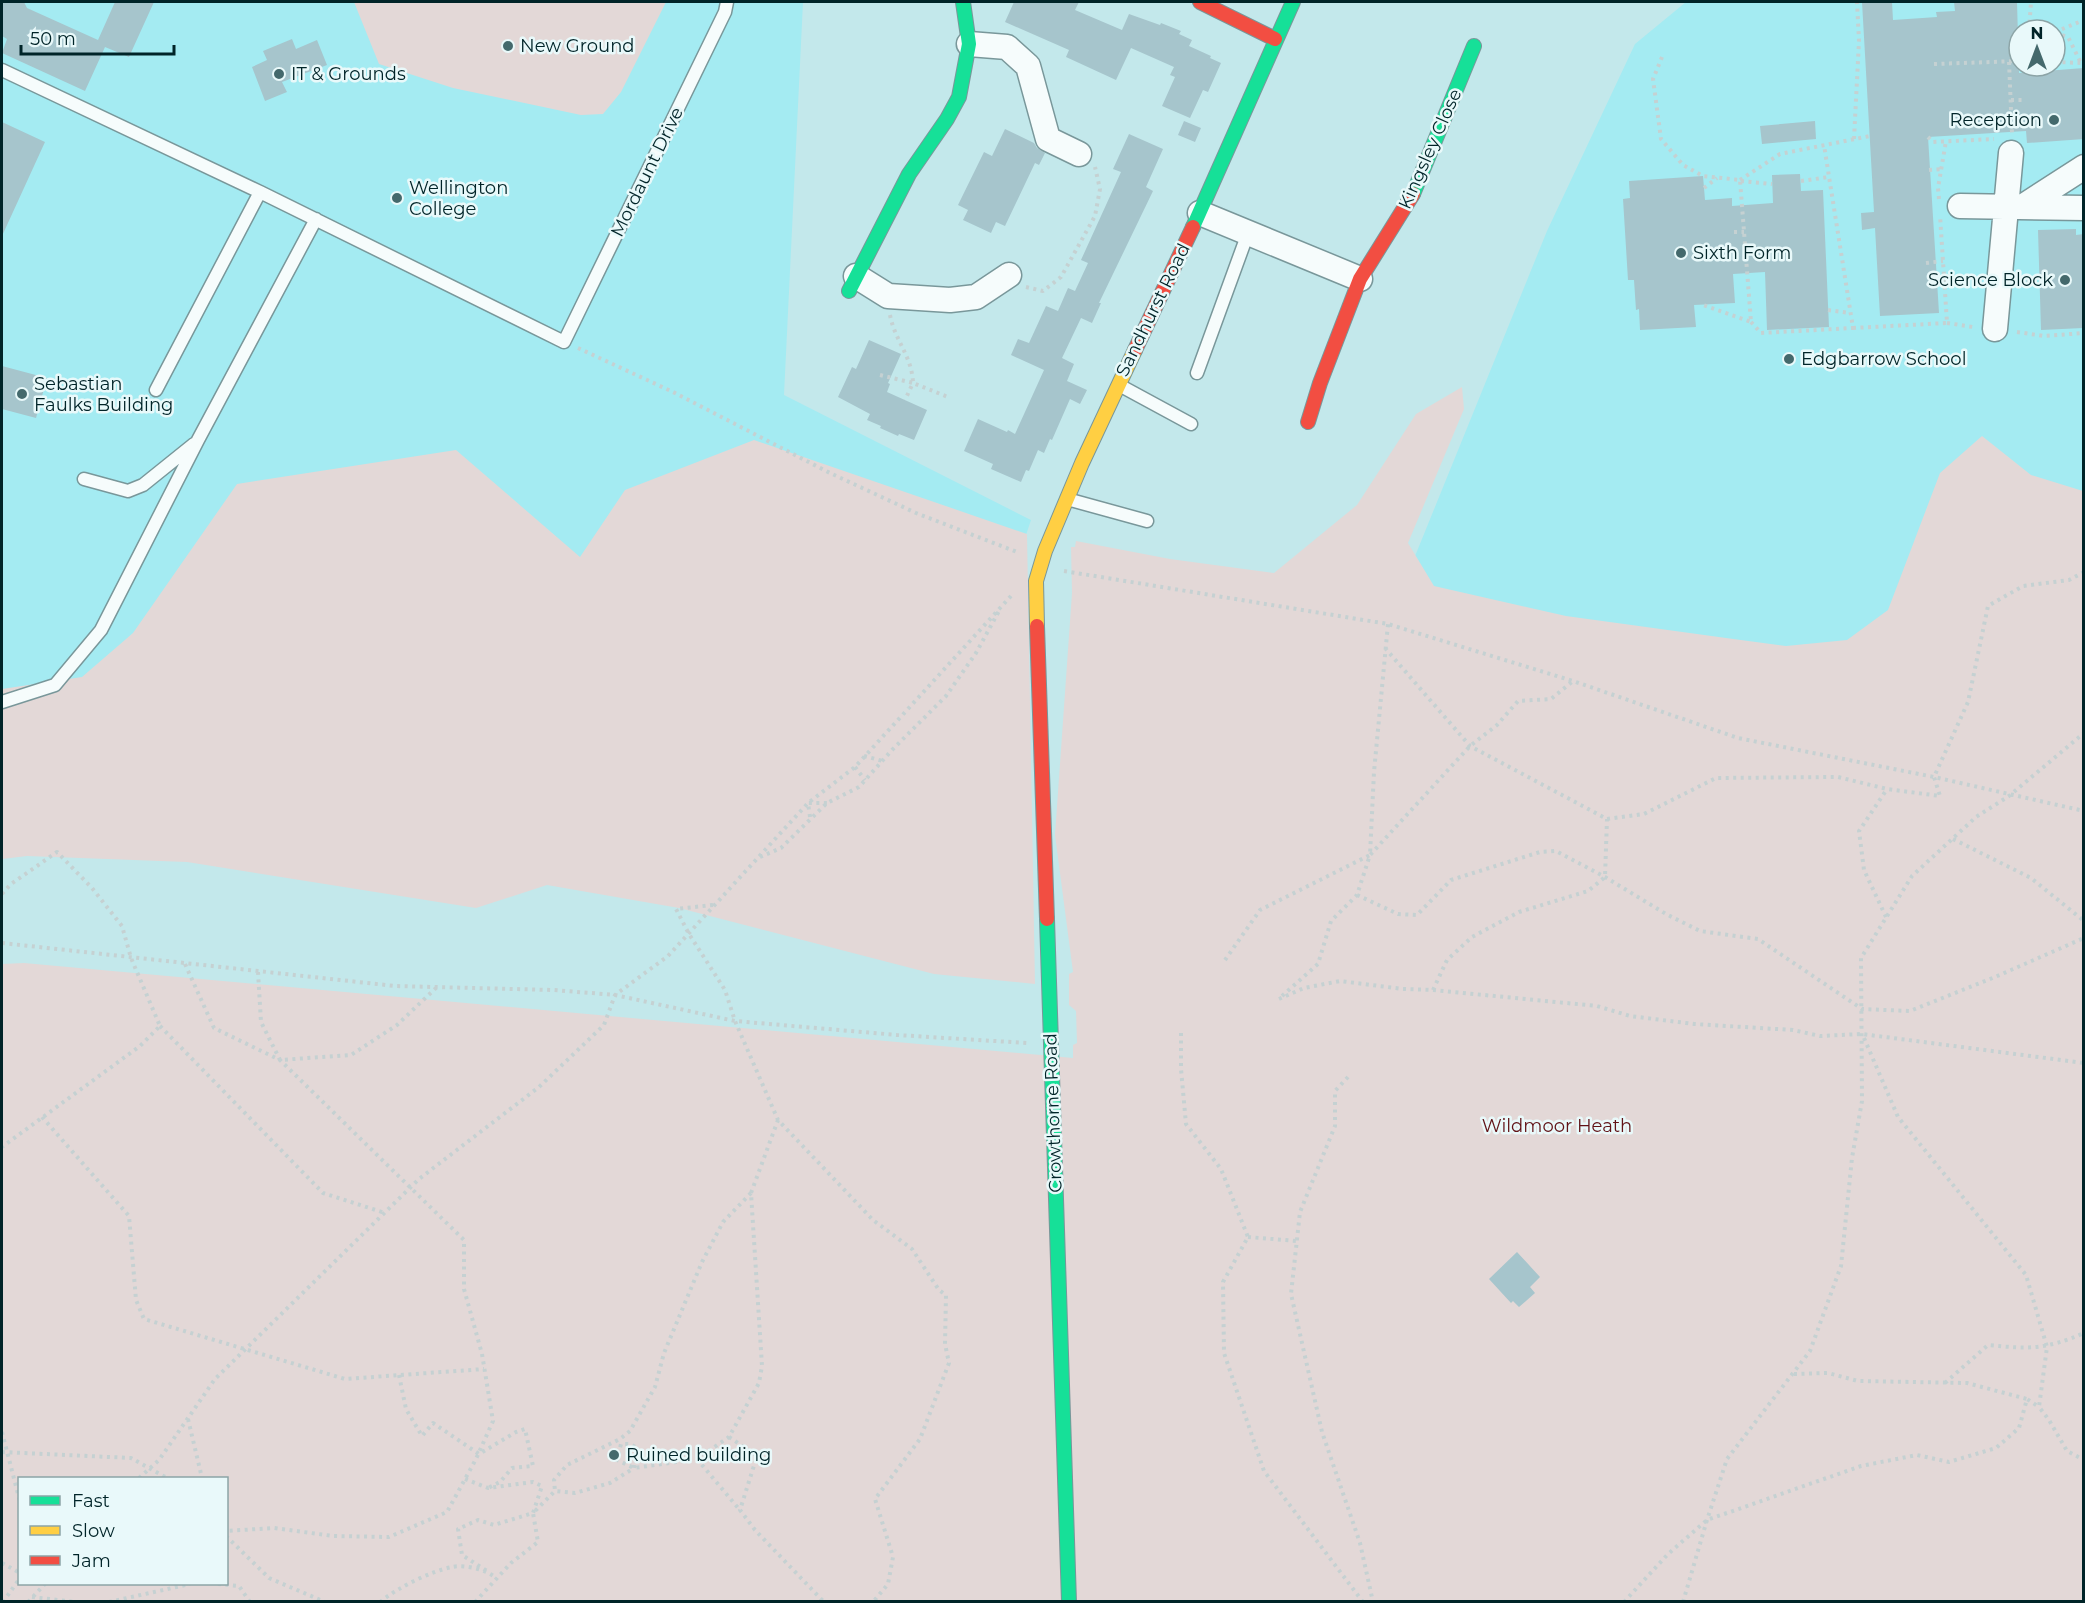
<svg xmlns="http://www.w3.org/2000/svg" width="2085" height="1603" font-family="Montserrat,sans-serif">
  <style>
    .built { fill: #a4ebf2; fill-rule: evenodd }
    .green { fill: #e3d8d7; fill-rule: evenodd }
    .building { fill: #a6c5cc }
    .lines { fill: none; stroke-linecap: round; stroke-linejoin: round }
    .lane-casing { stroke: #79979a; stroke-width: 15 }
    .street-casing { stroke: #79979a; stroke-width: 27 }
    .fast-casing { stroke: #79979a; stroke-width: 16 }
    .slow-casing { stroke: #79979a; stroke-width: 16 }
    .jam-casing { stroke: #79979a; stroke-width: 16 }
    .path { stroke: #c5d1d2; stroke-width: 4; stroke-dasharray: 3 4.5; stroke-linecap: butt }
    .lane { stroke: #f6fcfc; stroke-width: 12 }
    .street { stroke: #f6fcfc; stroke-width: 24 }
    .fast { stroke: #16e098; stroke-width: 14 }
    .slow { stroke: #ffcf43; stroke-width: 14 }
    .jam { stroke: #f24e42; stroke-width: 14 }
    .poi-dot { fill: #44696c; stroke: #e9f9fa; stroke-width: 2 }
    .labels { text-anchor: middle; stroke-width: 5; stroke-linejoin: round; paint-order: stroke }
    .poi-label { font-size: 18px; fill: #002428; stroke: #e9f9fa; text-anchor: start }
    .street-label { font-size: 18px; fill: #002428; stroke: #e9f9fa }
    .park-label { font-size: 18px; fill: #611216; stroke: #e9f9fa }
  </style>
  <rect width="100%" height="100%" fill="#c3e8eb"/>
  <path class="built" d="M 2,2 L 803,2 L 784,395 L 1031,520 L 1020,553 L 2,762 Z
    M 1686,2 L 2083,2 L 2083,502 L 1971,731 L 1396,603 L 1547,231 L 1635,44 ZM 2019,30 L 2055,30 L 2055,66 L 2019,66 Z"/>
  <path class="green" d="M 354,2 L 666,2 L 621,92 L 603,114 L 581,115 L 453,88 L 379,64 Z
    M 1462,387 L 1464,409 L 1408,543 L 1434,586 L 1566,616 L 1726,638 L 1786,646 L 1847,640 L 1888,610 L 1940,473 L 1982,436 L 2031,475 L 2083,491 L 2083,1601 L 2,1602 L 2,964 L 24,963 L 1073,1058 L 1073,1045 L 1077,1043 L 1076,1011 L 1069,1005 L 1069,974 L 1073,972 L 1055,835 L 1072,593 L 1071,547 L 1075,547 L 1076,541 L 1170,559 L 1274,573 L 1357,505 L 1416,414 ZM 20,1478 L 226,1478 L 226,1584 L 20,1584 Z
    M 754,440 L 1027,534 L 1035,984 L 934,974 L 679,908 L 547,885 L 476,908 L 187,862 L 27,856 L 2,859 L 2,689 L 82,677 L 133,633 L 237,484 L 456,450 L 580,557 L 625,490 Z"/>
  <path class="building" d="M 2,2 L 24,2 L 27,8 L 98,40 L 115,2 L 154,2 L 129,57 L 105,47 L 85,91 L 2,53 L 7,39 L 2,36 Z
    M 1014,2 L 1079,2 L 1075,10 L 1122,30 L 1129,14 L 1160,25 L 1161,23 L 1181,31 L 1179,34 L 1192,40 L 1189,46 L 1211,56 L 1210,58 L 1221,63 L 1208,92 L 1203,90 L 1190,118 L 1162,106 L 1175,77 L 1170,75 L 1174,67 L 1131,48 L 1116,80 L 1066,57 L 1069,50 L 1005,22 Z
    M 1862,2 L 1892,2 L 1893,20 L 1937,17 L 1936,12 L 1955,11 L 1954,2 L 2017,2 L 2019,73 L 2084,68 L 2084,139 L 2027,143 L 2026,131 L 1928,137 L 1939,313 L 1880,316 L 1875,228 L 1862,230 L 1861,213 L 1874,212 Z
    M 292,39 L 296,49 L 317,40 L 327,65 L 282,82 L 287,92 L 265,101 L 252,67 L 267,60 L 263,51 Z
    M 1184,121 L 1201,128 L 1195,142 L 1178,135 Z
    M 1815,121 L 1816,139 L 1762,144 L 1760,126 Z
    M 2,122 L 45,142 L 2,236 Z
    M 1005,129 L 1034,143 L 1037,148 L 1045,153 L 1039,165 L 1035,163 L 1005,226 L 996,222 L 991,233 L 963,220 L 968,210 L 958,205 L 984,152 L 992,156 Z
    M 1129,134 L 1163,149 L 1146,187 L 1153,191 L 1099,303 L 1101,303 L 1092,323 L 1081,318 L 1062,358 L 1074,364 L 1067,381 L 1087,390 L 1080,404 L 1070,399 L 1052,440 L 1050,439 L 1044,453 L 1038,450 L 1029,471 L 1026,470 L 1021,482 L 991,469 L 993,464 L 964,451 L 978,419 L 1007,432 L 1008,430 L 1015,434 L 1044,370 L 1011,355 L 1018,339 L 1029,343 L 1046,306 L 1058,311 L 1068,288 L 1075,291 L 1088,263 L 1081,260 L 1121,172 L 1113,169 Z
    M 1800,174 L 1801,191 L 1823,190 L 1829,327 L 1767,330 L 1765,272 L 1733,274 L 1735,303 L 1694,305 L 1696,327 L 1640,330 L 1639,309 L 1636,310 L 1634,280 L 1628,280 L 1623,199 L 1630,198 L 1629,181 L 1703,176 L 1705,200 L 1732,198 L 1732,206 L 1773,203 L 1772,175 Z
    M 2076,229 L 2076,235 L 2084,234 L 2083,328 L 2041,330 L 2038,230 Z
    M 869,340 L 901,354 L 888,383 L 890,384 L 887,392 L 927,410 L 914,440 L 899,434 L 898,436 L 880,428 L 881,426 L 867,420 L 870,414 L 838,397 L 852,367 L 856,369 Z
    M 2,366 L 47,378 L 36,418 L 2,409 Z
    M 1517,1252 L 1540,1277 L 1530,1287 L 1535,1293 L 1519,1307 L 1513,1301 L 1511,1303 L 1489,1279 Z"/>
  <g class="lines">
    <defs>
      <path id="lane" d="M 2,70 L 260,192 L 156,390
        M 260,192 L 564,342 L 725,12 L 727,2
        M 1197,373 L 1248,233
        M 1119,385 L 1191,424
        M 84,479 L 128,491 L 143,485 L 194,444
        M 1067,499 L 1147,521
        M 2,702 L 55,685 L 101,630 L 198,440 L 316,219"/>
      <path id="street" d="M 969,44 L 1007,47 L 1028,66 L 1048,139 L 1079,154
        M 1960,206 L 2084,208
        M 2022,207 L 2084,167
        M 1200,213 L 1360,279
        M 856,276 L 888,296 L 950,300 L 976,297 L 1009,275
        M 1995,329 L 2011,153"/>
      <path id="fast" d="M 1413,194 L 1474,46
        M 1193,227 L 1293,2
        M 849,291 L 909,174 L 947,119 L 959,97 L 969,44 L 963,2
        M 1047,919 L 1069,1602"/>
      <path id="slow" d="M 1037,626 L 1036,581 L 1045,551 L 1082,463 L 1135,350"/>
      <path id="jam" d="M 1200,2 L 1275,39
        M 1135,350 L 1193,227
        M 1308,422 L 1320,383 L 1360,279 L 1413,194
        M 1037,626 L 1047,919"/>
    </defs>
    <use href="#lane" class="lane-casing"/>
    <use href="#street" class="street-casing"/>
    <use href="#fast" class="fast-casing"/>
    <use href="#slow" class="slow-casing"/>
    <use href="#jam" class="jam-casing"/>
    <path class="path" d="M 2030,26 L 2044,30
      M 2029,30 L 2031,2
      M 2055,32 L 2084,20
      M 2055,33 L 2068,37 L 2081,63
      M 1662,57 L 1653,79 L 1661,139 L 1683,165 L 1703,176 L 1740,180 L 1751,322 L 1703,305
      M 2009,62 L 2012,133
      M 2055,62 L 2083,63
      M 1934,64 L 2019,61
      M 2045,71 L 2046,66
      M 2011,100 L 2024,100
      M 1928,137 L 1933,142 L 1994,139
      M 1854,139 L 1859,41 L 1857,2
      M 1929,170 L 1942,169
      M 1740,180 L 1780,154 L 1870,136
      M 1741,181 L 1772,184
      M 1801,181 L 1829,177
      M 1704,188 L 1717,178
      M 1939,199 L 1938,188 L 1946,141
      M 1734,232 L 1744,232
      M 1926,263 L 1943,261
      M 2019,281 L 2046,282
      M 1026,287 L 1043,291 L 1061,277 L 1095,216 L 1100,189 L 1095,167
      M 1828,310 L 1850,313
      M 890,315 C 895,341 912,356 913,383 L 948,397
      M 1751,322 L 1761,333 L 1853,328 L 1824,145
      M 1947,323 L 1973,327
      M 1853,328 L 1947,323 L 1940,215
      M 2017,332 L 2044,336 L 2084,333
      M 578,348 L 673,392 L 830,473 L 916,513 L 1017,552
      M 880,375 L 913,383 L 905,400
      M 1064,571 L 1388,624 L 1573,681 L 1738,738 L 1934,777 L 2084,811
      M 1385,648 L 1470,746 L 1607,819 L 1644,814 L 1716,778 L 1838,777 L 1887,789 L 1940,796 L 1934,777 L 1968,702 L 1988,606 L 2023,586 L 2069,580 L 2084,572
      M 864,756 L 883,761
      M 855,767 L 865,780
      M 810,817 L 808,803 L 827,803
      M 1953,839 L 2031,878 L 2084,921
      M 760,857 L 781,848 L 827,803 L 859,787 L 892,750 L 946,696 L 976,653 L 999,611
      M 2,894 L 11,884 L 57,852 L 92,888 L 122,926 L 131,958 L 160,1026 L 140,1046 L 2,1147
      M 1357,895 L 1398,914 L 1417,915 L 1451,880 L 1540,852 L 1556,851 L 1605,877 L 1666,914 L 1700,931 L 1758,939 L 1862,1009 L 1910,1011 L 1995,977 L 2084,938
      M 713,905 L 676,909 L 689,934 L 725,990 L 735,1021 L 778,1120 L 873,1220 L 912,1249 L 939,1290 L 946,1295 L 945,1344 L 949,1363 L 920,1439 L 875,1499 L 893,1557 L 888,1584 L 873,1602
      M 1886,917 L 1864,870 L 1859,831 L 1887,789
      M 2,943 L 395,986 L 554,990 L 615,995 L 735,1021 L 897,1035 L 1027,1043
      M 1225,960 L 1260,910 L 1370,855 L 1374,772 L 1388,624
      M 185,964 L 214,1028 L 280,1060 L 464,1240 L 464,1289 L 482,1354 L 493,1421 L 476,1459 L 447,1512 L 389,1537 L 333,1536 L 274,1528 L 226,1531
      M 258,972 L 261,1022 L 280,1060 L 351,1055 L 397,1025 L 437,987
      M 1433,990 L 1447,960 L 1472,937 L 1519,912 L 1588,891 L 1605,877 L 1607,819
      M 1282,996 L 1318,964 L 1331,921 L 1357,895 L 1370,855 L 1470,746 L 1497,725 L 1518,701 L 1551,699 L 1573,681
      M 1279,999 L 1304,988 L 1340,981 L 1403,989 L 1433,990 L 1597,1006 L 1630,1016 L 1694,1024 L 1793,1030 L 1820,1036 L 1862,1034 L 2084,1063
      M 160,1026 L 323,1193 L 385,1213
      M 1181,1033 L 1181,1069 L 1186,1124 L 1221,1169 L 1248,1237 L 1223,1282 L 1224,1353 L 1264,1471 L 1363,1602
      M 1864,1038 L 1898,1117 L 2026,1275 L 2047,1347 L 2039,1407 L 2049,1420 L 2067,1451 L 2084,1460
      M 1348,1077 L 1335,1091 L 1335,1126 L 1300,1212 L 1291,1294 L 1322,1432 L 1360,1543 L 1373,1602
      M 42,1117 L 129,1216 L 136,1300 L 144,1319 L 345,1379 L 484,1369
      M 751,1193 L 723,1222 L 702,1262 L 664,1353 L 655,1387 L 630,1431 L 620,1439 L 567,1465 L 554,1480 L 555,1491 L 575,1493 L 610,1483 L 634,1468 L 637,1448 L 630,1444 L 621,1444 L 617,1460 L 634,1468 L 697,1459 L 729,1437 L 759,1383 L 762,1366 L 751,1193 L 778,1120
      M 1248,1237 L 1296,1241
      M 1794,1374 L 1828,1373 L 1858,1381 L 1967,1383 L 2027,1399
      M 399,1375 L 406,1409 L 422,1436 L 433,1423 L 479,1454 L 516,1432 L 525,1429 L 533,1466 L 512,1468 L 500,1482 L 488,1488
      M 1945,1383 L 1988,1345 C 2028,1349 2045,1350 2084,1333
      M 188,1419 L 202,1478
      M 2,1432 L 20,1502
      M 729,1437 L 757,1456 L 740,1510 L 755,1530 L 824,1602
      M 2,1452 L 131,1458 L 167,1478
      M 697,1459 L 739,1509
      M 139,1478 L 159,1460 L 215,1379 L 419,1179 L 539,1087 L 604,1025 L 615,995 L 668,956 L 808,803 L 855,767 L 1011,596
      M 465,1479 L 488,1488 L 533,1482 L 542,1486 L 533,1513 L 494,1525 L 478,1520 L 458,1529 L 462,1555 L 487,1571
      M 226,1536 L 269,1578 L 325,1602
      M 2,1563 L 20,1573
      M 218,1584 L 239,1586 L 250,1602
      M 32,1597 L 75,1602
      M 3,1602 L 20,1578
      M 28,1602 L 45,1584
      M 109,1602 L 190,1584
      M 380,1602 C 397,1588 431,1571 452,1567 C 465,1564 487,1570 496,1578
      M 475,1602 L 511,1563 L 538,1542 L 533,1513 L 555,1491
      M 1624,1602 L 1668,1554 L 1707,1520 L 1861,1466 L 1917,1455 L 1949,1462 L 1996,1448 L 2019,1428 L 2027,1399 L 2039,1407
      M 1683,1602 L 1707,1520 L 1727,1459 L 1810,1351 L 1841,1266 L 1852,1158 L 1862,1101 L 1861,958 L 1912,876 L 1976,817 L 2009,796 L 2084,733"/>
    <use href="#lane" class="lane"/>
    <use href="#street" class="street"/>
    <use href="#fast" class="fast"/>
    <use href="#slow" class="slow"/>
    <use href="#jam" class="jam"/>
  </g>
  <g class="poi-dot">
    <circle cx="508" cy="46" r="6"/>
    <circle cx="279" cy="74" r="6"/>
    <circle cx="2054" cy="120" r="6"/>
    <circle cx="397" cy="198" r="6"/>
    <circle cx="1681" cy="253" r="6"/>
    <circle cx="2065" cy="280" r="6"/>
    <circle cx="1789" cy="359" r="6"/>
    <circle cx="22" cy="394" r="6"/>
    <circle cx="614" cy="1455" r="6"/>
  </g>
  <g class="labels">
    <g class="poi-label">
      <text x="520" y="52">New Ground</text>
      <text x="291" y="80">IT &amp; Grounds</text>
      <text x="2042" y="126" text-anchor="end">Reception</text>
      <text x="409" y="194">Wellington<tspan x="409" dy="21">College</tspan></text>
      <text x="1693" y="259">Sixth Form</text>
      <text x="2053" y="286" text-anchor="end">Science Block</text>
      <text x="1801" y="365">Edgbarrow School</text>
      <text x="34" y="390">Sebastian<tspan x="34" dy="21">Faulks Building</tspan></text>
      <text x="626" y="1461">Ruined building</text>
    </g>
    <g class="street-label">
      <text transform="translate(1430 149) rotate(-66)" y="6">Kingsley Close</text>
      <text transform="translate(647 172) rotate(-64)" y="6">Mordaunt Drive</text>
      <text transform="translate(1153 310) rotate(-64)" y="6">Sandhurst Road</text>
      <text transform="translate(1053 1113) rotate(-92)" y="6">Crowthorne Road</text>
    </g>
    <g class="park-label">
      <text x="1557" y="1132">Wildmoor Heath</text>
    </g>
  </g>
  <rect width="2085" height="1603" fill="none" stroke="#002428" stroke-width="6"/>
  <rect x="18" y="1477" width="210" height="108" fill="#e9f9fa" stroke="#8ca4a6" stroke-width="1.5"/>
  <rect x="30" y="1496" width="30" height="9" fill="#16e098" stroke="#8ca4a6" stroke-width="1.5"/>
  <text x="72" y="1507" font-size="18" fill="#002428">Fast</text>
  <rect x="30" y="1526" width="30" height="9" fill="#ffcf43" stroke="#8ca4a6" stroke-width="1.5"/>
  <text x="72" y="1537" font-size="18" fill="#002428">Slow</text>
  <rect x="30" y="1556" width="30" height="9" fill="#f24e42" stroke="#8ca4a6" stroke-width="1.5"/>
  <text x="72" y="1567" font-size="18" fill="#002428">Jam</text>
  <g transform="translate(2037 48)"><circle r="28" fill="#e9f9fa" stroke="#8ca4a6" stroke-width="1.5"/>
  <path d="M0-4.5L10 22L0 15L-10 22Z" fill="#44696c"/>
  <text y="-9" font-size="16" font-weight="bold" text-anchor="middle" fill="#002428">N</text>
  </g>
  <path d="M21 45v9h153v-9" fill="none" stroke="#002428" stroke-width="3"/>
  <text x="30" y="45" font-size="18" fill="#002428" stroke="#e9f9fa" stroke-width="4.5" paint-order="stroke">50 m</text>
</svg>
